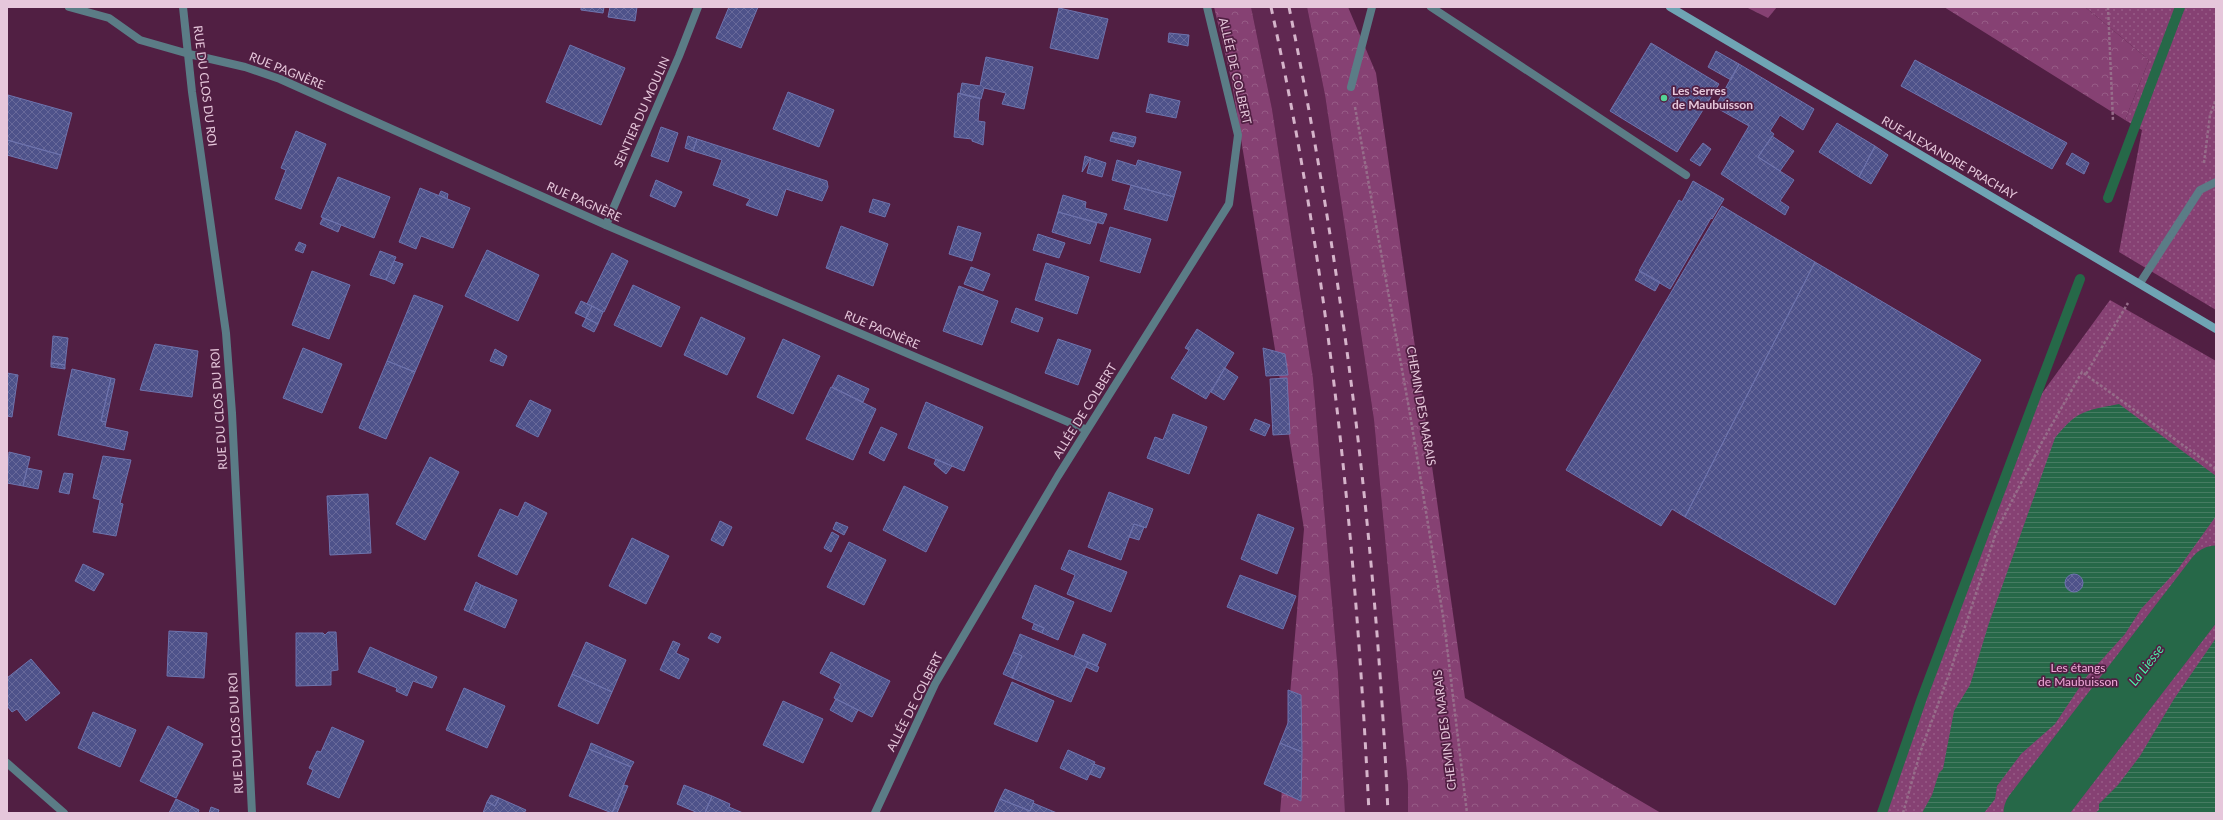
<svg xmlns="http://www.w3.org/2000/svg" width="2223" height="820" font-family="Lato,sans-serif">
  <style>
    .built { fill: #602851 }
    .grass { fill: url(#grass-dots) }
    .forest { fill: url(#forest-crowns) }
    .water { fill: url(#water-rules) }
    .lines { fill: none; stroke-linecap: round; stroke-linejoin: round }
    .stream { stroke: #266848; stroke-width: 10 }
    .river { stroke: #266848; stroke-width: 59 }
    .building { fill: url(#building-cross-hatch); stroke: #6e73ad }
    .path { stroke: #966d8a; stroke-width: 2.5; stroke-dasharray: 3 2; stroke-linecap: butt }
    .lane { stroke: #5b7c86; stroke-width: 8 }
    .street { stroke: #5b7c86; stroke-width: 8 }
    .secondary { stroke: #6fa4b4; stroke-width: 8 }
    .rail { stroke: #d5b4ca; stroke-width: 3; stroke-dasharray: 7 7; stroke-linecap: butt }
    .poi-dot { fill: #54d396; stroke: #511f43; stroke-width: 1.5 }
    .labels { text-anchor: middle; stroke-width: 3.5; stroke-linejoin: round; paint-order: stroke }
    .street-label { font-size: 12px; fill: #e6c7db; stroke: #511f43 }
    .poi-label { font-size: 12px; font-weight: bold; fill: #e6c7db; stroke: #511f43; text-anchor: start }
    .park-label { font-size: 12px; fill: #f2aadb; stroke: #511f43 }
    .water-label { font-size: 13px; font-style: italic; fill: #4bf1a6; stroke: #511f43 }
  </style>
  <defs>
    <pattern id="grass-dots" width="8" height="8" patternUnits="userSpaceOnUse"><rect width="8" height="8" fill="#864173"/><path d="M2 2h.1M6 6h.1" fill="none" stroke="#975b86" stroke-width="1.8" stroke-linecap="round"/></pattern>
    <pattern id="forest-crowns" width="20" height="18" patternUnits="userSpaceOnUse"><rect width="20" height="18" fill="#864173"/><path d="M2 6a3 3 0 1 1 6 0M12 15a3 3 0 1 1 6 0" fill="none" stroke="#975b86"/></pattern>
    <pattern id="water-rules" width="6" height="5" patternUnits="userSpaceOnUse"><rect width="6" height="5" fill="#266848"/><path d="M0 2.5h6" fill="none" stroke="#467c62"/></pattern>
    <pattern id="building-cross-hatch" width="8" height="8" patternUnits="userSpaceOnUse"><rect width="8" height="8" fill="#4e528a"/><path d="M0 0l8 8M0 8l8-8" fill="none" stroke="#68699a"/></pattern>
  </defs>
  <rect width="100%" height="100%" fill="#511f43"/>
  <path class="built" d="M 1251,7 L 1307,7 L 1325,95 L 1374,420 L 1408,785 L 1408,813 L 1345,813 L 1338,672 L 1313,378 L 1272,109 Z"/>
  <path class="grass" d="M 2085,7 L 2216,7 L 2216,310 L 2119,252 L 2142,130 L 2125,120 L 2149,60 Z
    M 2110,300 L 2216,361 L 2216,813 L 1878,813 L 2032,407 Z"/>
  <path class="forest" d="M 1214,7 L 1251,7 L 1272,109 L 1313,378 L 1338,672 L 1345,813 L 1280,813 L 1304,529 L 1232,83 Z
    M 1307,7 L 1348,7 L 1376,73 L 1465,698 L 1661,813 L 1408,813 L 1408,785 L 1374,420 L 1325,95 Z
    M 1746,7 L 1777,7 L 1768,18 Z
    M 1944,7 L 2085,7 L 2149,60 L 2125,120 Z"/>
  <path class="water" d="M 2119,404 L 2216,476 L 2216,516 L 2178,569 L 2141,609 L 2125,634 L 2087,676 L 2055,724 L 2021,754 L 1997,786 L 1995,799 L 1984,813 L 1922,813 L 1932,795 L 1939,773 L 1943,769 L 1954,711 L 1970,685 L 1989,623 L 2055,438 C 2078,410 2084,411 2119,404 Z
    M 2216,638 L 2216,813 L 2095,813 L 2099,810 L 2099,804 L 2118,785 L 2140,756 L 2174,699 Z"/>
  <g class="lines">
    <path class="stream" d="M 2108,198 L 2180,7
      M 1882,813 L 1922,698 L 2080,279"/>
    <path class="river" d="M 2033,813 L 2216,575"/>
  </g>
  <path class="building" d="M 581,7 L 604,7 L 603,13 L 581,10 Z
    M 610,7 L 637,7 L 635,21 L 608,17 Z
    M 729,7 L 758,7 L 741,48 L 716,38 Z
    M 1059,8 L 1108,19 L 1098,59 L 1050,48 Z
    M 1169,33 L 1189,35 L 1188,46 L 1168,42 Z
    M 1651,43 L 1719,84 L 1677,152 L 1610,111 Z
    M 570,45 L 625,68 L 601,125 L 546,102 Z
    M 1716,51 L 1739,64 L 1731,80 L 1708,67 Z
    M 986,57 L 1033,67 L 1024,109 L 1002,104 L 1006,93 L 984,88 L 981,99 L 960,94 L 962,83 L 980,86 Z
    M 1915,60 L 2067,143 L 2052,169 L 1901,86 Z
    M 1739,64 L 1814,109 L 1803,130 L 1780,115 L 1770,131 L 1774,134 L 1758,157 L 1794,180 L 1780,201 L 1789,207 L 1785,215 L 1721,174 L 1749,126 L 1715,107 Z
    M 788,92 L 834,110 L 819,147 L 773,129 Z
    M 958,93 L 980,98 L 978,121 L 985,122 L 983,145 L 972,141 L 972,139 L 954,137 Z
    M 1150,94 L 1180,101 L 1176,118 L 1146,112 Z
    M 8,95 L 72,113 L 61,155 L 7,140 Z
    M 1837,123 L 1875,146 L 1859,177 L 1819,152 Z
    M 661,127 L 678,133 L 668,162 L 651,156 Z
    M 296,131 L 326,144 L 301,209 L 275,199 L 286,170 L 281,168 Z
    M 1113,132 L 1136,137 L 1135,143 L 1111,137 Z
    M 688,136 L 697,139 L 693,151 L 685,148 Z
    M 1772,136 L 1794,151 L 1780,171 L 1758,157 Z
    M 1111,137 L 1135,143 L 1133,147 L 1110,141 Z
    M 697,139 L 827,181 L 828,187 L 822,201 L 786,189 L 777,216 L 746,205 L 750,199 L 713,185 L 722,160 L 693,151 Z
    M 7,140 L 61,155 L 57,169 L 7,155 Z
    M 1703,143 L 1711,149 L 1700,166 L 1690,160 Z
    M 1875,146 L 1888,155 L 1871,184 L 1859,177 Z
    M 2072,153 L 2089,163 L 2084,174 L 2066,164 Z
    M 1085,156 L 1091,158 L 1082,172 Z
    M 1091,158 L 1106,163 L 1102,177 L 1087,173 Z
    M 1117,160 L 1136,166 L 1138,160 L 1181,172 L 1174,197 L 1112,180 Z
    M 338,177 L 390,197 L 374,238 L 321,217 Z
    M 656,180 L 682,192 L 675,207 L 650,196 Z
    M 1693,181 L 1724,199 L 1712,219 L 1711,218 L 1670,289 L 1639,271 L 1679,200 L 1682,202 Z
    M 1131,185 L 1174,197 L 1167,221 L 1124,209 Z
    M 420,188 L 470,208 L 453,248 L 421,236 L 416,249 L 399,242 Z
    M 441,191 L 448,194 L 447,199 L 439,195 Z
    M 1063,195 L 1086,202 L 1085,208 L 1107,214 L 1103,224 L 1058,212 Z
    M 873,199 L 890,204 L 885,217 L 869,212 Z
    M 1722,206 L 1815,262 L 1685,517 L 1672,509 L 1661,526 L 1566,470 Z
    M 1058,212 L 1097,223 L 1090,244 L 1052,232 Z
    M 323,218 L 341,225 L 338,232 L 320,224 Z
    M 841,226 L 888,244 L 873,286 L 826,268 Z
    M 958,226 L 981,233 L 972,261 L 949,254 Z
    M 1110,227 L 1151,239 L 1140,273 L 1100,261 Z
    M 1038,234 L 1065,243 L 1059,258 L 1033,250 Z
    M 299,242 L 306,245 L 303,253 L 295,250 Z
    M 487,250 L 539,275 L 518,321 L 465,296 Z
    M 380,251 L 396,257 L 386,280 L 370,275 Z
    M 612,253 L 628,261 L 604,312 L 587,304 Z
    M 394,261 L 403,264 L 394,284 L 386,280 Z
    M 1815,262 L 1981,360 L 1835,605 L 1685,517 Z
    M 1046,263 L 1089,277 L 1077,314 L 1035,300 Z
    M 971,267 L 990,274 L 983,291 L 964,284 Z
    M 312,271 L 350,285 L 329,339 L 292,325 Z
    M 1640,271 L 1660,282 L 1655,291 L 1635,280 Z
    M 633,285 L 680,307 L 661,347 L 614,325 Z
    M 959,286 L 998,301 L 982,345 L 943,331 Z
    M 414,295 L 443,306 L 415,372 L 387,361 Z
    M 581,301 L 592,306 L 586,318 L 575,313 Z
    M 592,306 L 603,312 L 598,324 L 586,318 Z
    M 1016,308 L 1043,318 L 1038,332 L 1011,322 Z
    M 701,317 L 745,338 L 727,375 L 684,355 Z
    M 586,318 L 598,324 L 594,332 L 582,326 Z
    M 1197,329 L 1234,353 L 1206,399 L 1171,378 L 1189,350 L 1185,348 Z
    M 53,336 L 68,338 L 65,365 L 51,363 Z
    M 783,339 L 820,356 L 793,414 L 757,397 Z
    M 1058,339 L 1091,350 L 1078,385 L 1045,373 Z
    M 155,344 L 198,351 L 192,397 L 140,390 Z
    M 303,348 L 342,364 L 322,413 L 283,398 Z
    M 1263,348 L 1285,354 L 1288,375 L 1266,376 Z
    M 495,349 L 507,356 L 503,366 L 490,361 Z
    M 387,361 L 415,372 L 386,439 L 359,428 Z
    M 51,363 L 65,365 L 65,369 L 51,367 Z
    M 1225,368 L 1238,377 L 1224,400 L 1211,392 Z
    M 72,369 L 111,378 L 101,421 L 106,422 L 105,427 L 128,432 L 124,450 L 58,435 Z
    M 7,373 L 18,375 L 12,417 L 7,416 Z
    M 838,375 L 869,389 L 863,402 L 832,387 Z
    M 111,378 L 115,379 L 106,422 L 101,421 Z
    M 1287,378 L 1290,434 L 1273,435 L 1270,379 Z
    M 831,387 L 876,409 L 853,460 L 806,439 Z
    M 530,400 L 551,410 L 538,437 L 516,426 Z
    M 926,402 L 983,427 L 964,471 L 908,448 Z
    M 1173,414 L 1207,427 L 1189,474 L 1147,458 L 1155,437 L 1163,440 Z
    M 1255,419 L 1270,425 L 1265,436 L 1250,430 Z
    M 881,427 L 897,434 L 884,461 L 869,453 Z
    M 9,452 L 30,457 L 23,486 L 7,483 Z
    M 103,456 L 131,460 L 120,503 L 123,504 L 116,536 L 93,532 L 100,500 L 93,498 Z
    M 430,457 L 459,472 L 425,540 L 396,524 Z
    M 936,459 L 952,466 L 946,474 L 934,464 Z
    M 27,468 L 42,471 L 38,489 L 23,486 Z
    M 64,473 L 73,474 L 69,494 L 59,492 Z
    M 904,486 L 948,507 L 926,552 L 883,530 Z
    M 1109,492 L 1153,509 L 1146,528 L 1134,524 L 1121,560 L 1088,547 Z
    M 368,494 L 371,553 L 330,555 L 327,496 Z
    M 525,502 L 547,513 L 517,575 L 478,556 L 500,509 L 518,517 Z
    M 1258,514 L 1294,528 L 1277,574 L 1241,559 Z
    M 720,521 L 732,527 L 723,546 L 711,540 Z
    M 836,522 L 848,527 L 844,535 L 833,529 Z
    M 1134,524 L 1144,527 L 1139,540 L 1129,537 Z
    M 832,532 L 839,536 L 831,552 L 824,548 Z
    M 632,538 L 669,556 L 646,604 L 609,586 Z
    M 849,542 L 886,560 L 864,605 L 827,587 Z
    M 1069,550 L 1127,572 L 1111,612 L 1067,594 L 1075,575 L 1061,569 Z
    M 83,564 L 104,574 L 94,591 L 75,581 Z
    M2065 583a9 9 0 1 1 18 0a9 9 0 1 1-18 0Z
    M 1240,575 L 1296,596 L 1283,629 L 1227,607 Z
    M 476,582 L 481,585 L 469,612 L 464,610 Z
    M 481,585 L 517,600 L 505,628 L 469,612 Z
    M 1035,585 L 1074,602 L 1058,640 L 1042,633 L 1044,628 L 1022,618 Z
    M 1034,624 L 1044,628 L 1042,633 L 1032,629 Z
    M 169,631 L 207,633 L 204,678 L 167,676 Z
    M 328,632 L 336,632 L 338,670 L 331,671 L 331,685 L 296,686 L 296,633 L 323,633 L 325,635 Z
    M 711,633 L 721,637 L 718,643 L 708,638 Z
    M 1020,634 L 1088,662 L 1071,702 L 1012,678 L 1022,656 L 1013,652 Z
    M 1083,634 L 1106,644 L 1097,666 L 1074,656 Z
    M 673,641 L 680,644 L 676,653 L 689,659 L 679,679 L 660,670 Z
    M 586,642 L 626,660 L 612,692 L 572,674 Z
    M 370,647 L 437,677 L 432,688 L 413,681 L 407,696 L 396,691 L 397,688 L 358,672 Z
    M 831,652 L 890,681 L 872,717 L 834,698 L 841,684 L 820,673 Z
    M 1013,652 L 1022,656 L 1012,678 L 1003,674 Z
    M 31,659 L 60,693 L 26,721 L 17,709 L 12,712 L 7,706 L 7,678 Z
    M 1088,662 L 1099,667 L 1097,672 L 1086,667 Z
    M 572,674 L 612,692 L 598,724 L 558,706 Z
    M 1012,682 L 1054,701 L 1037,742 L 994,724 Z
    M 464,688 L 505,706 L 487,748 L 446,730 Z
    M 1288,690 L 1301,695 L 1302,752 L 1280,743 L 1288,723 Z
    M 836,699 L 858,710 L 852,722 L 830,710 Z
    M 783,701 L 823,719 L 803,763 L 763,745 Z
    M 93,712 L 136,730 L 120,767 L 78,748 Z
    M 168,726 L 203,744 L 176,798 L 140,781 Z
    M 332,727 L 364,741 L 339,798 L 307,784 L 313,770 L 309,768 L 317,751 L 321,752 Z
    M 591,743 L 634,762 L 631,767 L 589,749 Z
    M 1280,743 L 1302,752 L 1301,801 L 1264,784 Z
    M 589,749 L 631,767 L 612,813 L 569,796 Z
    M 1068,750 L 1095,762 L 1087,780 L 1060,768 Z
    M 1094,764 L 1105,768 L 1100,778 L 1090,774 Z
    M 624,785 L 628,786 L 617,813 L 612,813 Z
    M 684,785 L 712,796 L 705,813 L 698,813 L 677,804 Z
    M 1005,789 L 1034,801 L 1030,811 L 1000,799 Z
    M 491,795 L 499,798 L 495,806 L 487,802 Z
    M 712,796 L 730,804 L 729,807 L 743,813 L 705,813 Z
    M 499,798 L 526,810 L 524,813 L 483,813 L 487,802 L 495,806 Z
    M 176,799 L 199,810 L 198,813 L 169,813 Z
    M 1000,799 L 1030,811 L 1033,803 L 1057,813 L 994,813 Z
    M 211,807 L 219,810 L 218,813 L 209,813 Z"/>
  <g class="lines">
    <path class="path" d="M 2108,7 L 2113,121
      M 1355,107 L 1410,414 L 1444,622 L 1467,813
      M 2204,163 L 2210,115 L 2216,100
      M 2086,374 L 2128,303
      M 1903,813 L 1920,753 L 1951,669 L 1997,530 L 2043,440 L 2082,372 L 2216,469"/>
    <path class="lane" d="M 1431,7 L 1686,175
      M 606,225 L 679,56 L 698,7
      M 2140,283 L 2200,190 L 2216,182"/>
    <path class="street" d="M 69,7 L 109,18 L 140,40 L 189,54 L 245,67 L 280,79 L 606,225 L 1087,430
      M 183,7 L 192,92 L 226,333 L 232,413 L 252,813
      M 1351,87 L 1372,7
      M 7,763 L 64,813
      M 875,813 L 935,684 L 1058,476 L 1229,204 L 1238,135 L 1207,7"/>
    <path class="secondary" d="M 1670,7 L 2216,329"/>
    <path class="rail" d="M 1271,7 C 1329,272 1356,543 1369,813
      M 1289,7 C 1343,272 1376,542 1388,813"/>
  </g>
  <circle class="poi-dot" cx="1664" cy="98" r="4"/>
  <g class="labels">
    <g class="street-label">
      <text transform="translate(287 71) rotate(22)" y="4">RUE PAGNÈRE</text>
      <text transform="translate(1235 71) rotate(77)" y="4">ALLÉE DE COLBERT</text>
      <text transform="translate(205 86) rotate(83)" y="4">RUE DU CLOS DU ROI</text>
      <text transform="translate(642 112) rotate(-66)" y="4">SENTIER DU MOULIN</text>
      <text transform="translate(1949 158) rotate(30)" y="4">RUE ALEXANDRE PRACHAY</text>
      <text transform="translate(584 202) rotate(24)" y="4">RUE PAGNÈRE</text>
      <text transform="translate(882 330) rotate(23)" y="4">RUE PAGNÈRE</text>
      <text transform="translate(1421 406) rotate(80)" y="4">CHEMIN DES MARAIS</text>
      <text transform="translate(219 409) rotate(-94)" y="4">RUE DU CLOS DU ROI</text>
      <text transform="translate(1085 411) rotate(-58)" y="4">ALLÉE DE COLBERT</text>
      <text transform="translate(915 702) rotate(-63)" y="4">ALLÉE DE COLBERT</text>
      <text transform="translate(1445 730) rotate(-97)" y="4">CHEMIN DES MARAIS</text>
      <text transform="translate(236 733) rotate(-93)" y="4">RUE DU CLOS DU ROI</text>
    </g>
    <g class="poi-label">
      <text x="1672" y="95">Les Serres<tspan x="1672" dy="14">de Maubuisson</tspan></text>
    </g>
    <g class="park-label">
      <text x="2078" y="672">Les étangs<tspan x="2078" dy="14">de Maubuisson</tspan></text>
    </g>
    <g class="water-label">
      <text transform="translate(2146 665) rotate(-52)" y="5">La Liesse</text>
    </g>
  </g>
  <rect width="2223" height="820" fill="none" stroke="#e6c7db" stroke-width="16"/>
</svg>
